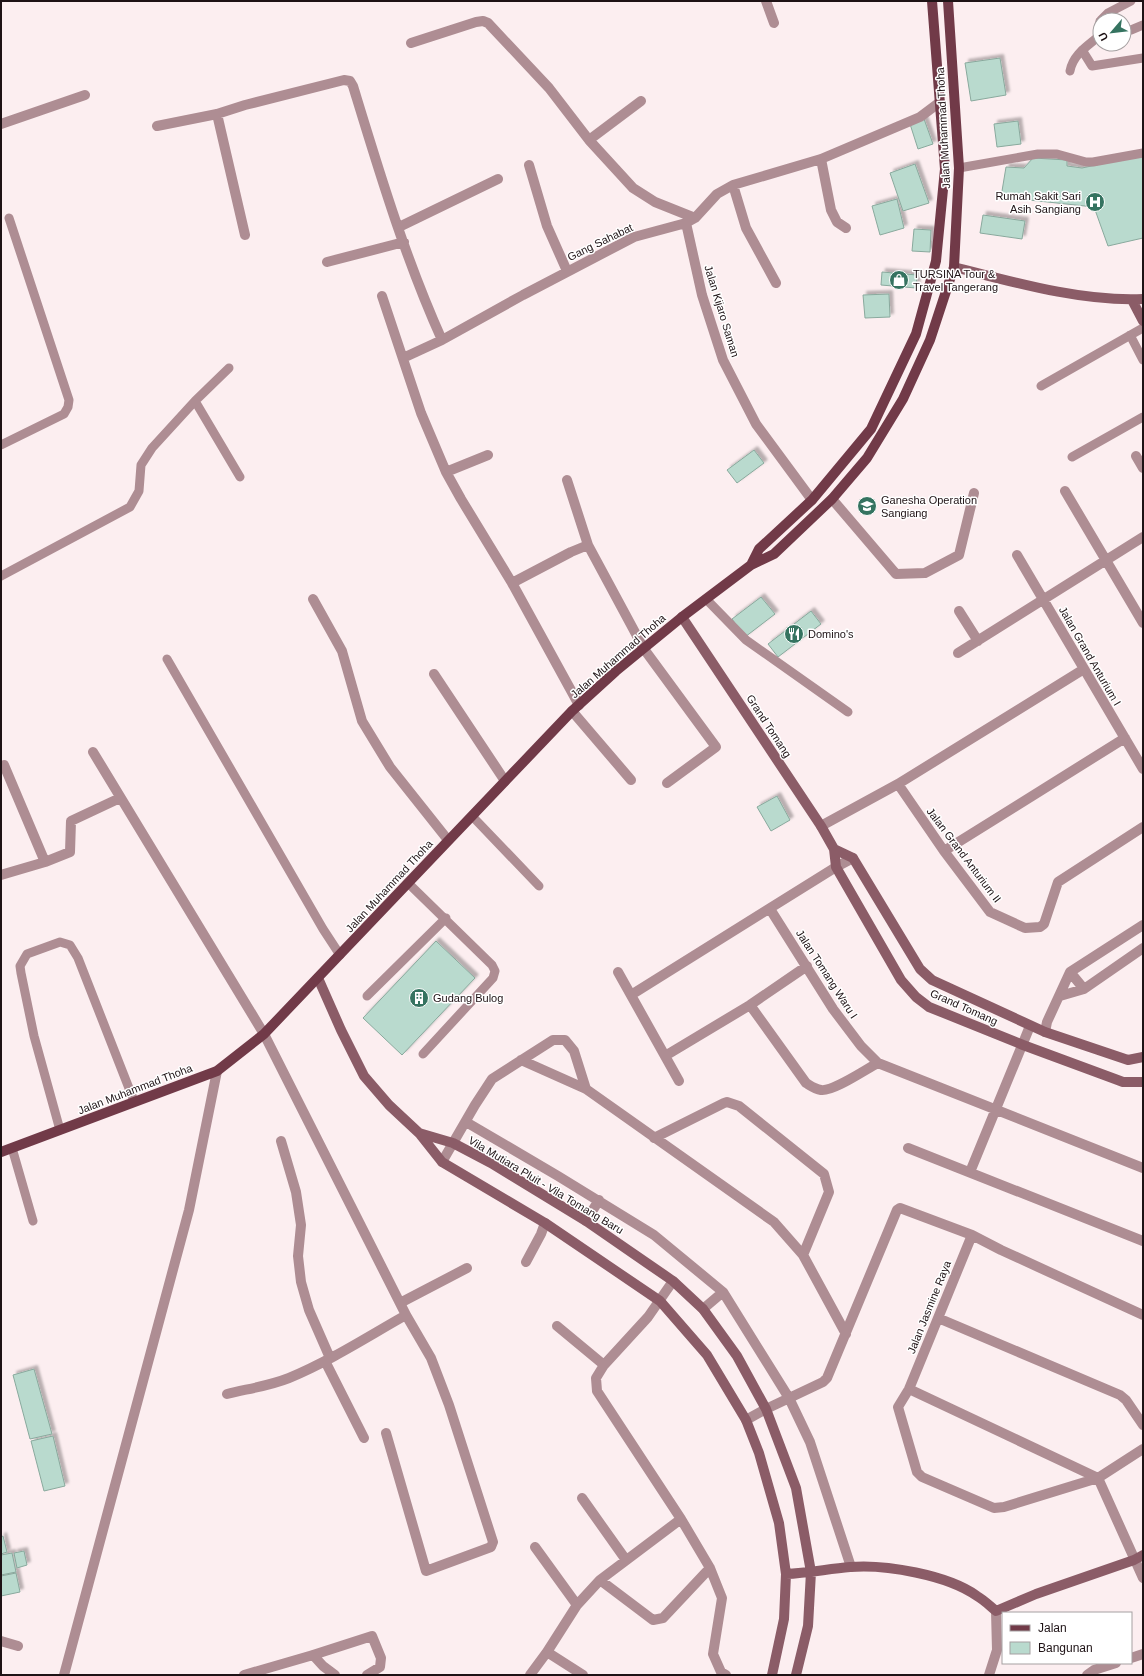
<svg xmlns="http://www.w3.org/2000/svg" width="1144" height="1676" font-family="Helvetica,sans-serif">
  <style>
    .building { fill: #b9dace; stroke: #89a99d; filter: url(#shadow) }
    .lines { fill: none; stroke-linecap: round; stroke-linejoin: round }
    .lane { stroke: #ae8d93; stroke-width: 9 }
    .street { stroke: #ae8d93; stroke-width: 10 }
    .secondary { stroke: #8b5c67; stroke-width: 10 }
    .primary { stroke: #713a48; stroke-width: 10 }
    .labels { text-anchor: middle; stroke-width: 3; stroke-linejoin: round; paint-order: stroke }
    .street-label { font-size: 11px; fill: #1e1215; stroke: #fff }
    .poi-label { font-size: 11px; fill: #1e1215; stroke: #fff; text-anchor: start }
  </style>
  <defs>
    <filter id="shadow"><feDropShadow dx="3.5" dy="-3.5" stdDeviation="1" flood-color="#0004"/></filter>
  </defs>
  <rect width="100%" height="100%" fill="#fceef0"/>
  <path class="building" d="M 1000,58 L 1006,95 L 971,101 L 965,63 Z
    M 924,119 L 933,144 L 918,149 L 910,124 Z
    M 1018,121 L 1021,144 L 997,147 L 994,124 Z
    M 1143,155 L 1143,238 L 1108,246 L 1094,207 L 1001,197 L 1006,167 L 1024,168 L 1033,158 L 1067,160 L 1067,166 L 1082,168 Z
    M 915,164 L 929,203 L 903,211 L 890,173 Z
    M 897,199 L 904,228 L 880,235 L 872,206 Z
    M 983,215 L 1025,221 L 1022,239 L 980,233 Z
    M 914,229 L 931,230 L 930,252 L 912,251 Z
    M 882,272 L 917,275 L 916,288 L 881,285 Z
    M 889,294 L 890,317 L 865,318 L 863,295 Z
    M 754,450 L 764,463 L 737,483 L 727,470 Z
    M 761,597 L 775,614 L 745,637 L 732,619 Z
    M 811,611 L 821,624 L 778,657 L 768,644 Z
    M 777,796 L 790,820 L 771,831 L 757,807 Z
    M 436,941 L 475,978 L 402,1055 L 363,1018 Z
    M 34,1369 L 52,1434 L 30,1439 L 13,1375 Z
    M 53,1436 L 65,1486 L 44,1491 L 31,1441 Z
    M 3,1536 L 7,1552 L 1,1554 L 1,1537 Z
    M 24,1551 L 27,1565 L 17,1568 L 14,1553 Z
    M 12,1553 L 16,1572 L 1,1575 L 1,1555 Z
    M 16,1573 L 20,1592 L 1,1596 L 1,1576 Z"/>
  <g class="lines">
    <path class="lane" d="M 1101,20 L 1108,13 L 1131,1
      M 1131,30 L 1143,25
      M 1082,50 L 1092,66 L 1143,58
      M 1070,71 C 1073,55 1086,47 1098,37 L 1100,21
      M 959,168 L 1038,154 L 1057,154 L 1086,162 L 1093,162 L 1143,153
      M 1130,335 L 1143,360
      M 1041,386 L 1143,328
      M 195,401 L 240,477
      M 1,445 L 64,414 L 68,407 L 69,400 L 9,218
      M 1072,457 L 1143,417
      M 1,576 L 130,507 L 139,491 L 141,465 L 152,448 L 195,401 L 229,368
      M 706,599 L 746,640 L 848,712
      M 167,659 L 323,929 L 340,955
      M 472,816 L 539,886
      M 408,883 L 492,965 L 495,971 L 493,978 L 423,1054
      M 367,996 L 446,918
      M 60,1130 L 34,1036 L 21,973 L 20,966 L 27,954 L 60,942 L 70,945 L 78,958 L 134,1101
      M 12,1148 L 33,1221"/>
    <path class="street" d="M 766,1 L 774,23
      M 411,43 L 476,22 L 483,21 L 488,23 L 549,88 L 589,140 L 633,188 L 655,202 L 695,218
      M 217,114 L 245,235
      M 1,124 L 85,95
      M 157,126 L 217,114 L 245,105 L 344,80 L 350,81 L 353,86 C 379,171 405,258 442,340
      M 589,140 L 641,101
      M 821,159 L 831,210 L 837,222 L 846,228
      M 529,165 L 547,226 L 567,271
      M 733,185 L 746,228 L 776,283
      M 686,223 L 702,295 L 723,360 L 756,424 L 812,500
      M 399,227 L 498,179
      M 327,262 L 404,242
      M 382,296 L 421,413 L 446,472 L 461,499 L 512,583 L 579,705
      M 403,358 L 442,340 L 523,295 L 634,237 L 686,223 L 695,218 L 717,194 L 733,185 L 821,159 L 920,117 L 940,102
      M 1136,456 L 1143,468
      M 446,472 L 488,455
      M 567,480 L 588,545 L 644,649 L 716,747 L 667,783
      M 1065,491 L 1143,623
      M 832,499 L 896,574 L 925,573 L 959,555 L 974,493
      M 1017,555 L 1143,769
      M 512,583 L 571,552 L 588,545
      M 313,599 L 342,651 L 362,721 L 390,767 L 448,840
      M 959,611 L 978,641
      M 958,653 L 1143,537
      M 434,674 L 505,781
      M 572,711 L 631,780
      M 93,752 L 264,1034 L 406,1315 L 431,1358 L 449,1405 L 493,1542 L 491,1547 L 426,1571 L 386,1433
      M 4,765 L 45,862
      M 898,784 L 944,851 L 990,912 L 1025,928 L 1040,927 L 1044,924 L 1058,882 L 1143,827
      M 821,826 L 898,784 L 1084,669
      M 944,851 L 1125,738
      M 1,875 L 45,862 L 70,852 L 71,821 L 120,798
      M 770,909 L 833,1009 L 861,1046 L 878,1063 L 1143,1168
      M 618,972 L 679,1081
      M 1070,972 L 1084,989
      M 631,995 L 836,867 L 853,858
      M 1060,996 L 1084,989 L 1143,948
      M 750,1005 L 806,1083 C 811,1086 815,1089 821,1090 C 833,1092 866,1069 878,1063
      M 1045,1032 L 1047,1022 L 1070,972 L 1143,925
      M 665,1056 L 750,1005 L 807,966
      M 521,1060 L 586,1089 L 774,1222 L 803,1255 L 846,1334
      M 466,1122 L 558,1176 L 654,1235 L 723,1292 L 789,1398 L 810,1442 L 851,1567
      M 654,1138 L 724,1103 L 727,1102 L 739,1106 L 824,1174 L 829,1192 L 803,1255
      M 281,1141 L 296,1192 L 301,1225 L 298,1256 L 301,1282 L 309,1310 L 330,1358
      M 908,1148 L 1143,1241
      M 442,1162 L 475,1105 L 492,1079 L 553,1040 L 565,1040 L 574,1051 L 586,1089
      M 970,1172 L 1030,1026
      M 586,1221 L 599,1200
      M 972,1235 L 909,1389 L 898,1407 L 917,1472 L 922,1477 L 994,1508 L 1004,1507 L 1098,1478
      M 526,1262 L 541,1234 L 545,1223
      M 673,1281 L 648,1317 L 604,1365 L 596,1378 L 597,1391 L 681,1519 L 710,1568 L 722,1598 L 713,1654 L 721,1672 L 726,1675
      M 400,1303 L 467,1268
      M 703,1309 L 723,1292
      M 938,1318 L 1120,1395 L 1126,1400 L 1143,1425
      M 557,1326 L 604,1365
      M 325,1361 L 364,1438
      M 909,1389 L 1098,1478
      M 227,1394 C 247,1389 269,1386 289,1378 C 330,1361 367,1337 406,1315
      M 746,1420 L 766,1409 L 823,1382 L 827,1378 L 897,1210 L 900,1208 L 972,1235 L 1001,1250 L 1143,1315
      M 1143,1449 L 1098,1478 L 1143,1578
      M 582,1498 L 626,1560
      M 535,1547 L 577,1605
      M 600,1580 L 681,1519
      M 1,1641 L 18,1646
      M 547,1652 L 583,1675
      M 313,1655 L 323,1666 L 335,1675
      M 1131,1658 L 1143,1654
      M 64,1675 L 189,1210 L 217,1071
      M 244,1675 L 313,1655 L 372,1636 L 381,1658 L 380,1667 L 367,1675
      M 530,1675 L 547,1652 L 577,1605 L 600,1580 L 653,1620 L 663,1618 L 710,1568
      M 989,1675 L 997,1650 L 996,1611
      M 1087,1675 L 1094,1670 L 1116,1663"/>
    <path class="secondary" d="M 954,267 C 1013,282 1082,302 1143,299
      M 1132,300 L 1143,321
      M 682,617 L 821,826 L 834,849 L 836,867 L 901,980 L 916,997 L 929,1007 L 1023,1045 L 1115,1079 L 1123,1082 L 1143,1082
      M 834,849 L 853,858 L 920,969 L 932,980 L 1045,1032 L 1128,1060 L 1143,1057
      M 318,978 L 341,1030 L 364,1076 L 389,1105 L 419,1133 L 442,1162 L 545,1223 L 660,1301 L 707,1355 L 746,1420 L 759,1453 L 779,1523 L 786,1574 L 784,1619 L 772,1675
      M 419,1133 L 453,1143 L 491,1163 L 586,1221 L 673,1281 L 703,1309 L 737,1356 L 766,1409 L 796,1488 L 811,1572 L 808,1626 L 796,1675
      M 786,1574 C 807,1573 828,1569 850,1567 C 885,1564 948,1575 977,1596 C 984,1600 990,1606 996,1611 L 1036,1594 L 1134,1560 L 1143,1555"/>
    <path class="primary" d="M 751,565 L 759,549 L 812,500 L 871,429 L 916,334 L 936,261 L 945,169 L 932,1
      M 1,1152 L 217,1071 L 264,1034 L 572,711 L 616,671 L 682,617 L 751,565 L 774,554 L 832,499 L 867,458 L 903,399 L 930,340 L 954,267 L 959,168 L 948,1"/>
  </g>
  <defs>
    <symbol id="hospital-disc" viewBox="-11 -11 22 22"><circle r="9.5" fill="#357360" stroke="#fff"/><path d="M-5-5h3v3.5h4V-5h3V5h-3V1.5h-4V5h-3Z" fill="#fff"/></symbol>
    <symbol id="shop-disc" viewBox="-11 -11 22 22"><circle r="9.5" fill="#357360" stroke="#fff"/><path d="M-5-2.5h2.3a2.7 3.5 0 0 1 5.4 0H5L5.5 6h-11ZM-1.5-2.5h3a1.5 2.3 0 0 0-3 0Z" fill="#fff"/></symbol>
    <symbol id="school-disc" viewBox="-11 -11 22 22"><circle r="9.5" fill="#357360" stroke="#fff"/><path d="M0-5L7-2L0 1L-7-2ZM-4 1L0 2.5L4 1V4Q0 6-4 4Z" fill="#fff"/></symbol>
    <symbol id="restaurant-disc" viewBox="-11 -11 22 22"><circle r="9.5" fill="#357360" stroke="#fff"/><path d="M-5-6h1v4h1v-4h1v4h1v-4h1v5L-1.5 .5V6h-2V.5L-5-1ZM5-6V6H3V1.5H1.5Q1.5-4 5-6Z" fill="#fff"/></symbol>
    <symbol id="building-disc" viewBox="-11 -11 22 22"><circle r="9.5" fill="#357360" stroke="#fff"/><path d="M-4-6H4V6H1V3H-1V6H-4ZM-2.5-4.3h1.7v1.8h-1.7ZM.8-4.3h1.7v1.8H.8ZM-2.5-1h1.7V.8h-1.7ZM.8-1h1.7V.8H.8Z" fill="#fff"/></symbol>
  </defs>
  <g fill-rule="evenodd">
    <use href="#hospital-disc" x="1084" y="191" width="22" height="22"/>
    <use href="#shop-disc" x="888" y="269" width="22" height="22"/>
    <use href="#school-disc" x="856" y="495" width="22" height="22"/>
    <use href="#restaurant-disc" x="783" y="623" width="22" height="22"/>
    <use href="#building-disc" x="408" y="987" width="22" height="22"/>
  </g>
  <g class="labels">
    <g class="street-label">
      <text transform="translate(943 128) rotate(-93)" y="4">Jalan Muhammad Thoha</text>
      <text transform="translate(600 242) rotate(-26)" y="4">Gang Sahabat</text>
      <text transform="translate(722 311) rotate(73)" y="4">Jalan Kijaro Saman</text>
      <text transform="translate(618 656) rotate(-41)" y="4">Jalan Muhammad Thoha</text>
      <text transform="translate(1090 656) rotate(60)" y="4">Jalan Grand Anturium I</text>
      <text transform="translate(769 726) rotate(57)" y="4">Grand Tomang</text>
      <text transform="translate(964 855) rotate(53)" y="4">Jalan Grand Anturium II</text>
      <text transform="translate(389 886) rotate(-47)" y="4">Jalan Muhammad Thoha</text>
      <text transform="translate(827 974) rotate(57)" y="4">Jalan Tomang Waru I</text>
      <text transform="translate(964 1007) rotate(24)" y="4">Grand Tomang</text>
      <text transform="translate(135 1089) rotate(-21)" y="4">Jalan Muhammad Thoha</text>
      <text transform="translate(546 1185) rotate(31)" y="4">Vila Mutiara Pluit - Vila Tomang Baru</text>
      <text transform="translate(929 1307) rotate(-68)" y="4">Jalan Jasmine Raya</text>
    </g>
    <g class="poi-label">
      <text x="1081" y="200" text-anchor="end">Rumah Sakit Sari<tspan x="1081" dy="13">Asih Sangiang</tspan></text>
      <text x="913" y="278">TURSINA Tour &amp;<tspan x="913" dy="13">Travel Tangerang</tspan></text>
      <text x="881" y="504">Ganesha Operation<tspan x="881" dy="13">Sangiang</tspan></text>
      <text x="808" y="638">Domino's</text>
      <text x="433" y="1002">Gudang Bulog</text>
    </g>
  </g>
  <rect width="1144" height="1676" fill="none" stroke="#1e1215" stroke-width="4"/>
  <rect x="1002" y="1612" width="130" height="52" fill="#ffffff" stroke="#a5a0a1"/>
  <rect x="1010" y="1625" width="20" height="6" fill="#713a48" stroke="#a5a0a1"/>
  <text x="1038" y="1632" font-size="12" fill="#1e1215">Jalan</text>
  <rect x="1010" y="1642" width="20" height="12" fill="#b9dace" stroke="#a5a0a1"/>
  <text x="1038" y="1652" font-size="12" fill="#1e1215">Bangunan</text>
  <g transform="translate(1112 32) rotate(242)"><circle r="19" fill="#ffffff" stroke="#a5a0a1"/>
  <path d="M0-3L7 15L0 10L-7 15Z" fill="#357360"/>
  <text y="-6" font-size="11" font-weight="bold" text-anchor="middle" fill="#1e1215">U</text>
  </g>
</svg>
